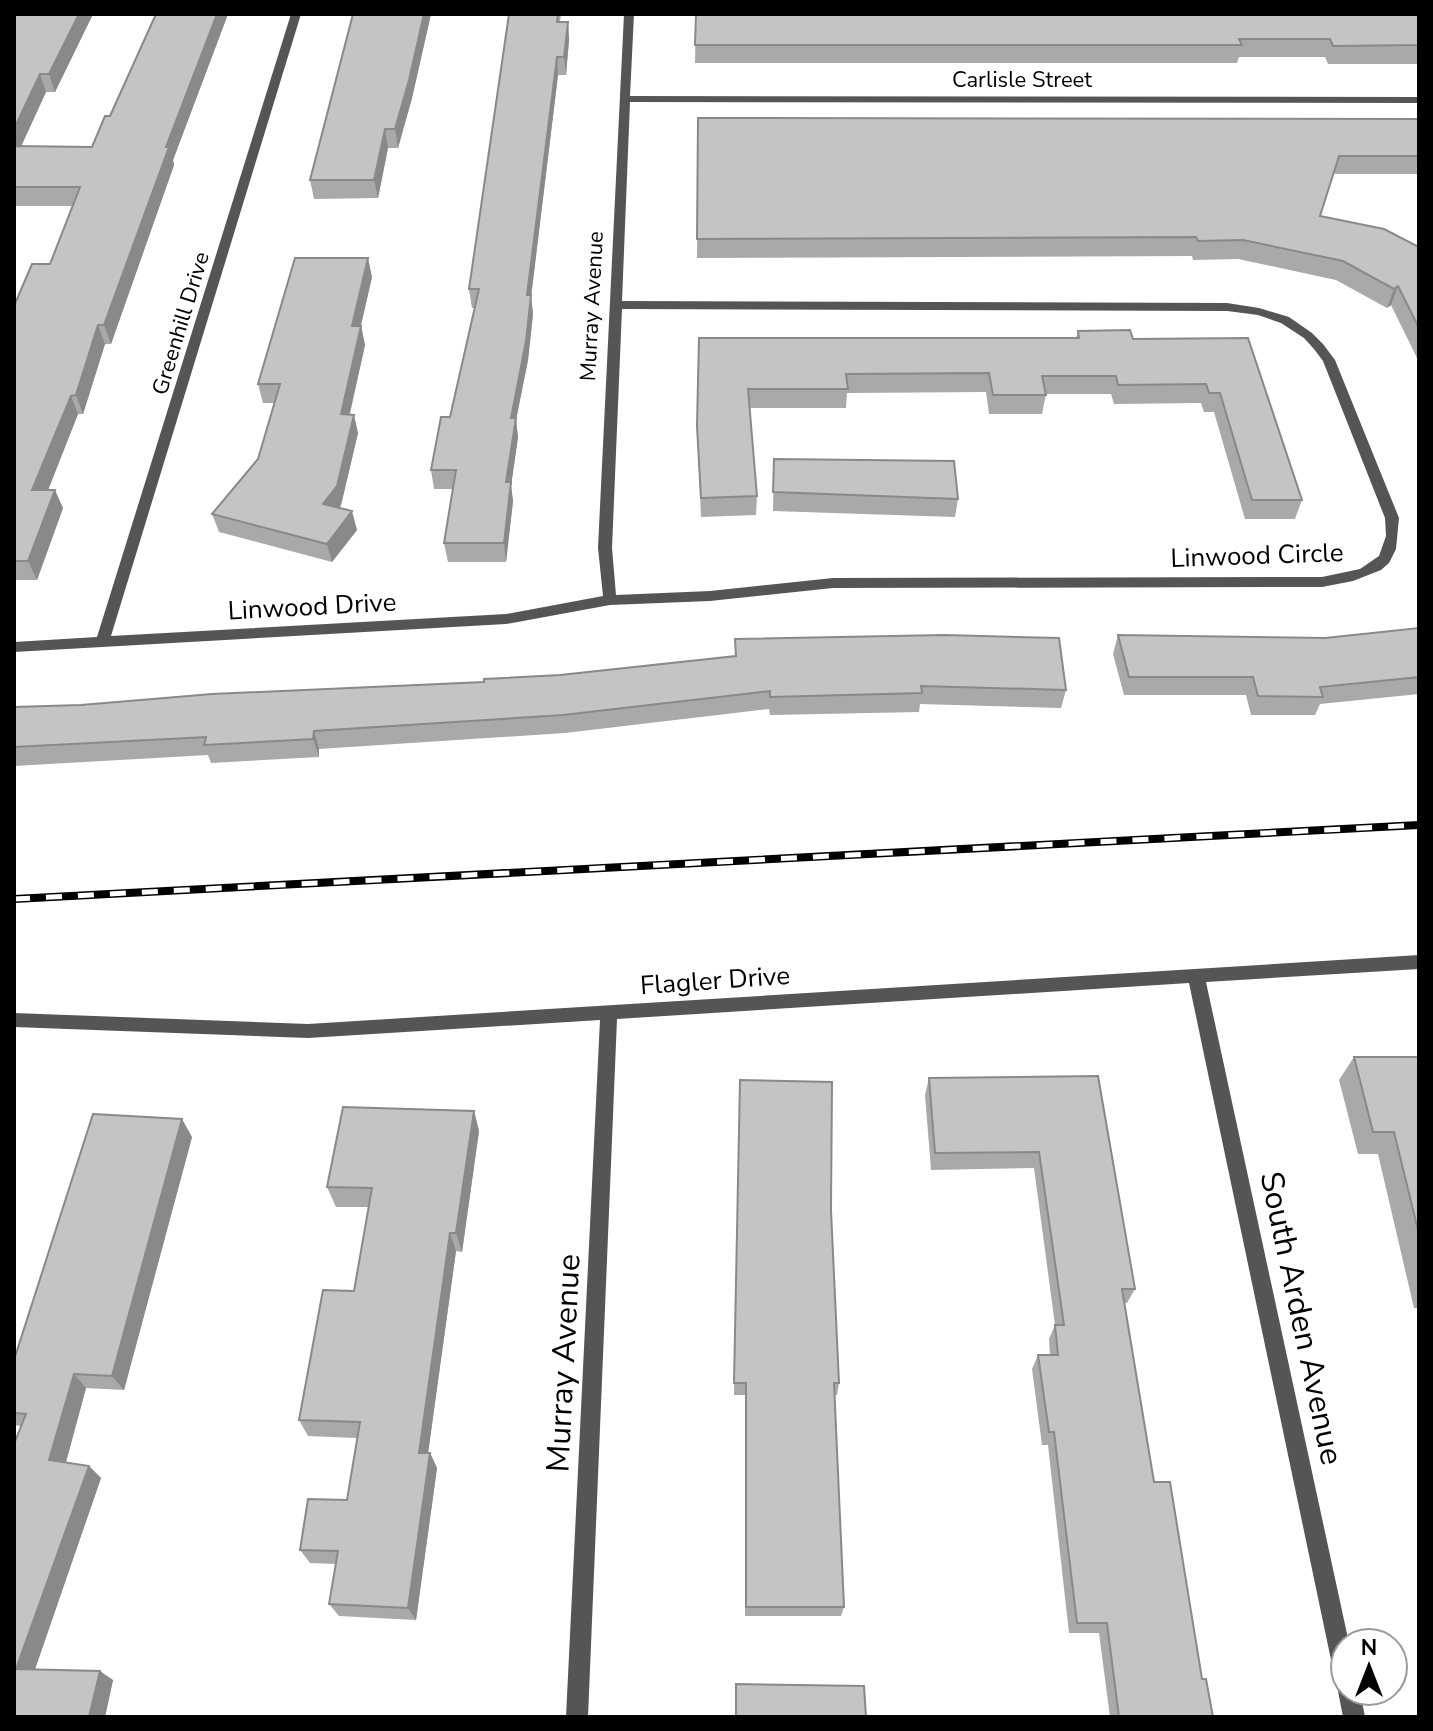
<svg xmlns="http://www.w3.org/2000/svg" width="1433" height="1731" font-family="'Nunito Sans',sans-serif">
  <style>
    .lines { fill: none; stroke-linecap: round; stroke-linejoin: round }
    .street { fill: #555; fill-rule: evenodd }
    .rail-casing { stroke: #000; stroke-width: 8 }
    .rail { stroke: #fff; stroke-width: 5; stroke-dasharray: 16; stroke-linecap: butt }
    .wall { fill: #a9a9a9 }
    .shaded-wall { fill: #898989 }
    .building { fill: #c4c4c4; stroke: #898989; stroke-width: 2 }
    .labels { text-anchor: middle; stroke-width: 6; stroke-linejoin: round; paint-order: stroke }
    .far-street-label { font-size: 22px; fill: #000; stroke: #fff }
    .street-label { font-size: 26px; fill: #000; stroke: #fff }
    .near-street-label { font-size: 32px; fill: #000; stroke: #fff }
  </style>
  <rect width="100%" height="100%" fill="#fff"/>
  <g class="lines">
    <path class="street" d="M 291,14 L 301,14 L 111,636 L 506,614 L 603,596 L 598,548 L 624,14 L 634,14 L 630,96 L 1419,97 L 1419,103 L 630,102 L 622,301 L 1227,303 L 1259,308 L 1289,317 L 1312,333 L 1323,344 L 1335,360 L 1399,518 L 1396,549 L 1389,563 L 1381,570 L 1353,581 L 1322,587 L 833,588 L 710,601 L 610,605 L 506,624 L 14,652 L 14,642 L 97,637 ZM 622,309 L 1227,311 L 1258,315 L 1281,323 L 1304,338 L 1314,349 L 1323,361 L 1385,518 L 1386,536 L 1379,556 L 1360,569 L 1322,577 L 833,578 L 710,591 L 616,595 L 612,548 Z
      M 1419,955 L 1419,969 L 1206,982 L 1349,1643 L 1345,1643 L 1345,1691 L 1360,1691 L 1365,1717 L 1343,1717 L 1338,1691 L 1341,1683 L 1337,1682 L 1334,1674 L 1189,983 L 617,1019 L 588,1717 L 566,1717 L 600,1020 L 308,1038 L 14,1027 L 14,1013 L 308,1024 Z"/>
    <defs>
      <path id="rail" d="M 14,899 L 1419,825"/>
    </defs>
    <use href="#rail" class="rail-casing"/>
    <use href="#rail" class="rail"/>
  </g>
  <path class="wall" d="M 15,14 L 93,14 L 55,92 L 46,92 L 21,146 L 92,147 L 110,116 L 156,14 L 228,14 L 173,160 L 174,165 L 111,344 L 105,344 L 83,414 L 78,414 L 48,490 L 63,508 L 37,580 L 14,580 L 14,306 L 50,264 L 73,206 L 14,206 Z
    M 353,14 L 431,14 L 412,98 L 398,148 L 388,148 L 378,198 L 314,199 L 310,180 Z
    M 509,14 L 561,14 L 560,22 L 568,22 L 569,40 L 566,75 L 558,75 L 531,297 L 533,314 L 528,360 L 516,420 L 518,437 L 511,486 L 513,501 L 506,562 L 448,562 L 444,543 L 453,489 L 434,489 L 431,470 L 450,417 L 475,308 L 472,308 L 469,289 Z
    M 696,14 L 1419,14 L 1419,64 L 1328,64 L 1325,57 L 1239,57 L 1237,63 L 695,63 Z
    M 698,118 L 1419,119 L 1419,174 L 1333,174 L 1320,216 L 1419,247 L 1419,362 L 1391,305 L 1387,308 L 1336,280 L 1238,259 L 1193,260 L 1192,256 L 697,258 Z
    M 372,277 L 361,326 L 365,345 L 350,414 L 358,433 L 341,505 L 340,508 L 357,530 L 332,562 L 219,532 L 212,514 L 258,459 L 274,403 L 263,403 L 258,384 Z
    M 1078,331 L 1133,339 L 1248,338 L 1302,500 L 1295,519 L 1245,519 L 1214,412 L 1204,412 L 1201,403 L 1114,404 L 1111,394 L 1046,394 L 1042,414 L 989,414 L 986,392 L 847,393 L 846,408 L 750,408 L 757,496 L 756,515 L 701,517 L 697,426 L 699,338 L 1076,338 Z
    M 774,459 L 958,499 L 955,517 L 773,511 Z
    M 1419,628 L 1419,694 L 1320,704 L 1315,715 L 1251,715 L 1246,695 L 1124,695 L 1113,654 L 1118,635 L 1325,638 Z
    M 735,639 L 1066,690 L 1061,708 L 920,704 L 919,712 L 770,715 L 769,709 L 565,733 L 319,749 L 319,757 L 211,763 L 208,755 L 14,766 L 14,707 L 81,705 L 484,682 L 560,675 L 735,656 Z
    M 1354,1057 L 1419,1057 L 1419,1308 L 1414,1308 L 1378,1154 L 1358,1154 L 1339,1080 Z
    M 1098,1076 L 1135,1289 L 1127,1303 L 1124,1303 L 1154,1482 L 1202,1679 L 1213,1717 L 1110,1717 L 1099,1633 L 1069,1633 L 1048,1445 L 1042,1445 L 1032,1369 L 1038,1355 L 1050,1355 L 1049,1339 L 1055,1325 L 1034,1168 L 931,1170 L 925,1095 L 929,1078 Z
    M 740,1080 L 831,1210 L 839,1383 L 837,1395 L 834,1395 L 844,1607 L 841,1616 L 745,1616 L 746,1395 L 734,1395 Z
    M 474,1111 L 479,1131 L 462,1252 L 456,1251 L 428,1453 L 430,1453 L 437,1468 L 416,1620 L 339,1616 L 329,1604 L 336,1564 L 310,1563 L 300,1550 L 347,1500 L 357,1438 L 308,1436 L 299,1420 L 354,1291 L 369,1207 L 336,1207 L 327,1187 Z
    M 192,1137 L 124,1390 L 86,1388 L 66,1462 L 89,1466 L 101,1478 L 35,1669 L 113,1680 L 105,1717 L 14,1717 L 21,1426 L 14,1425 L 14,1360 Z"/>
  <path class="shaded-wall" d="M 79,14 L 93,14 L 55,92 L 49,74 Z
    M 217,14 L 228,14 L 173,160 L 174,165 L 111,344 L 104,325 L 166,147 Z
    M 424,14 L 431,14 L 412,98 L 398,148 L 395,129 Z
    M 568,22 L 569,40 L 566,75 L 564,57 Z
    M 557,57 L 558,75 L 531,297 L 533,314 L 528,360 L 516,420 L 518,437 L 511,486 L 513,501 L 506,562 L 504,543 L 511,418 Z
    M 40,74 L 46,92 L 14,162 L 14,129 Z
    M 385,129 L 388,148 L 378,198 L 374,180 Z
    M 368,258 L 372,277 L 356,345 L 352,326 Z
    M 1398,286 L 1391,305 L 1387,308 L 1394,289 Z
    M 98,325 L 105,344 L 83,414 L 76,395 Z
    M 361,326 L 365,345 L 345,433 L 341,414 Z
    M 71,396 L 78,414 L 41,508 L 32,490 Z
    M 354,415 L 358,433 L 341,505 L 328,522 L 323,504 Z
    M 55,490 L 63,508 L 37,580 L 28,561 Z
    M 352,511 L 357,530 L 332,562 L 327,544 Z
    M 314,731 L 319,749 L 319,757 L 313,739 Z
    M 474,1111 L 479,1131 L 462,1252 L 456,1233 Z
    M 182,1119 L 192,1137 L 124,1390 L 112,1376 Z
    M 450,1233 L 456,1251 L 426,1468 L 419,1453 Z
    M 74,1374 L 86,1388 L 63,1473 L 49,1460 Z
    M 430,1453 L 437,1468 L 416,1620 L 408,1608 Z
    M 89,1466 L 101,1478 L 32,1678 L 16,1669 Z
    M 100,1671 L 113,1680 L 105,1717 L 89,1717 Z"/>
  <path class="building" d="M 15,14 L 79,14 L 49,74 L 40,74 L 14,129 Z
    M 156,14 L 217,14 L 166,147 L 169,147 L 104,325 L 98,325 L 76,395 L 71,396 L 32,490 L 55,490 L 28,561 L 14,561 L 14,306 L 32,264 L 50,264 L 80,187 L 14,187 L 14,146 L 92,147 L 105,116 L 110,116 Z
    M 353,14 L 424,14 L 409,80 L 395,129 L 385,129 L 374,180 L 310,180 Z
    M 509,14 L 558,14 L 557,22 L 568,22 L 564,57 L 557,57 L 527,295 L 531,295 L 526,341 L 511,418 L 516,418 L 506,482 L 511,482 L 504,543 L 444,543 L 456,470 L 431,470 L 441,417 L 450,417 L 479,289 L 469,289 Z
    M 696,14 L 1419,14 L 1419,45 L 1333,46 L 1330,39 L 1239,39 L 1242,45 L 695,45 Z
    M 698,118 L 1419,119 L 1419,156 L 1339,156 L 1320,216 L 1384,229 L 1419,247 L 1419,328 L 1398,286 L 1394,289 L 1343,261 L 1243,240 L 1198,241 L 1196,237 L 697,239 Z
    M 295,258 L 368,258 L 352,326 L 361,326 L 341,414 L 354,415 L 337,486 L 323,504 L 352,511 L 327,544 L 212,514 L 258,459 L 280,384 L 258,384 Z
    M 1130,330 L 1133,339 L 1248,338 L 1302,500 L 1252,500 L 1220,393 L 1209,393 L 1206,384 L 1118,385 L 1116,376 L 1042,376 L 1046,395 L 993,395 L 989,373 L 846,374 L 848,389 L 748,389 L 757,496 L 701,498 L 697,426 L 699,338 L 1079,338 L 1078,331 Z
    M 774,459 L 954,461 L 958,499 L 773,492 Z
    M 1419,628 L 1419,677 L 1320,687 L 1323,697 L 1258,696 L 1253,677 L 1129,677 L 1118,635 L 1325,638 Z
    M 944,635 L 1059,638 L 1066,690 L 921,686 L 922,693 L 770,697 L 770,691 L 563,715 L 314,731 L 313,739 L 204,745 L 206,737 L 14,747 L 14,707 L 81,705 L 212,694 L 484,682 L 484,679 L 560,675 L 736,656 L 735,639 Z
    M 1354,1057 L 1419,1057 L 1419,1234 L 1394,1132 L 1373,1132 Z
    M 1098,1076 L 1135,1289 L 1122,1289 L 1154,1482 L 1170,1482 L 1202,1679 L 1206,1679 L 1213,1717 L 1119,1717 L 1107,1623 L 1077,1623 L 1054,1432 L 1049,1432 L 1038,1355 L 1058,1355 L 1055,1325 L 1064,1325 L 1039,1152 L 935,1153 L 929,1078 Z
    M 740,1080 L 832,1082 L 831,1210 L 839,1383 L 834,1383 L 844,1607 L 746,1607 L 746,1383 L 734,1383 Z
    M 343,1107 L 474,1111 L 456,1233 L 450,1233 L 419,1453 L 430,1453 L 408,1608 L 329,1604 L 338,1551 L 300,1550 L 308,1499 L 347,1500 L 360,1422 L 299,1420 L 323,1290 L 354,1291 L 372,1188 L 327,1187 Z
    M 93,1114 L 182,1119 L 112,1376 L 74,1374 L 49,1460 L 89,1466 L 16,1669 L 100,1671 L 89,1717 L 14,1717 L 14,1444 L 26,1414 L 14,1413 L 14,1360 Z
    M 736,1684 L 864,1686 L 866,1717 L 736,1717 Z"/>
  <g class="labels">
    <g class="far-street-label">
      <text x="1022" y="87">Carlisle Street</text>
      <text transform="translate(591 306) rotate(-87)" y="8">Murray Avenue</text>
      <text transform="translate(180 323) rotate(-73)" y="8">Greenhill Drive</text>
    </g>
    <g class="street-label">
      <text transform="translate(1257 555) rotate(-2)" y="9">Linwood Circle</text>
      <text transform="translate(312 606) rotate(-3)" y="9">Linwood Drive</text>
      <text transform="translate(715 980) rotate(-4)" y="9">Flagler Drive</text>
    </g>
    <g class="near-street-label">
      <text transform="translate(1302 1318) rotate(78)" y="11">South Arden Avenue</text>
      <text transform="translate(563 1363) rotate(-87)" y="11">Murray Avenue</text>
    </g>
  </g>
  <rect width="1433" height="1731" fill="none" stroke="#000000" stroke-width="32"/>
  <g transform="translate(1369 1667)"><circle r="38" fill="#ffffff" stroke="#999999" stroke-width="2"/>
  <path d="M0-6L14 30L0 20L-14 30Z" fill="#000000"/>
  <text y="-12" font-size="22" font-weight="bold" text-anchor="middle" fill="#000000">N</text>
  </g>
</svg>
